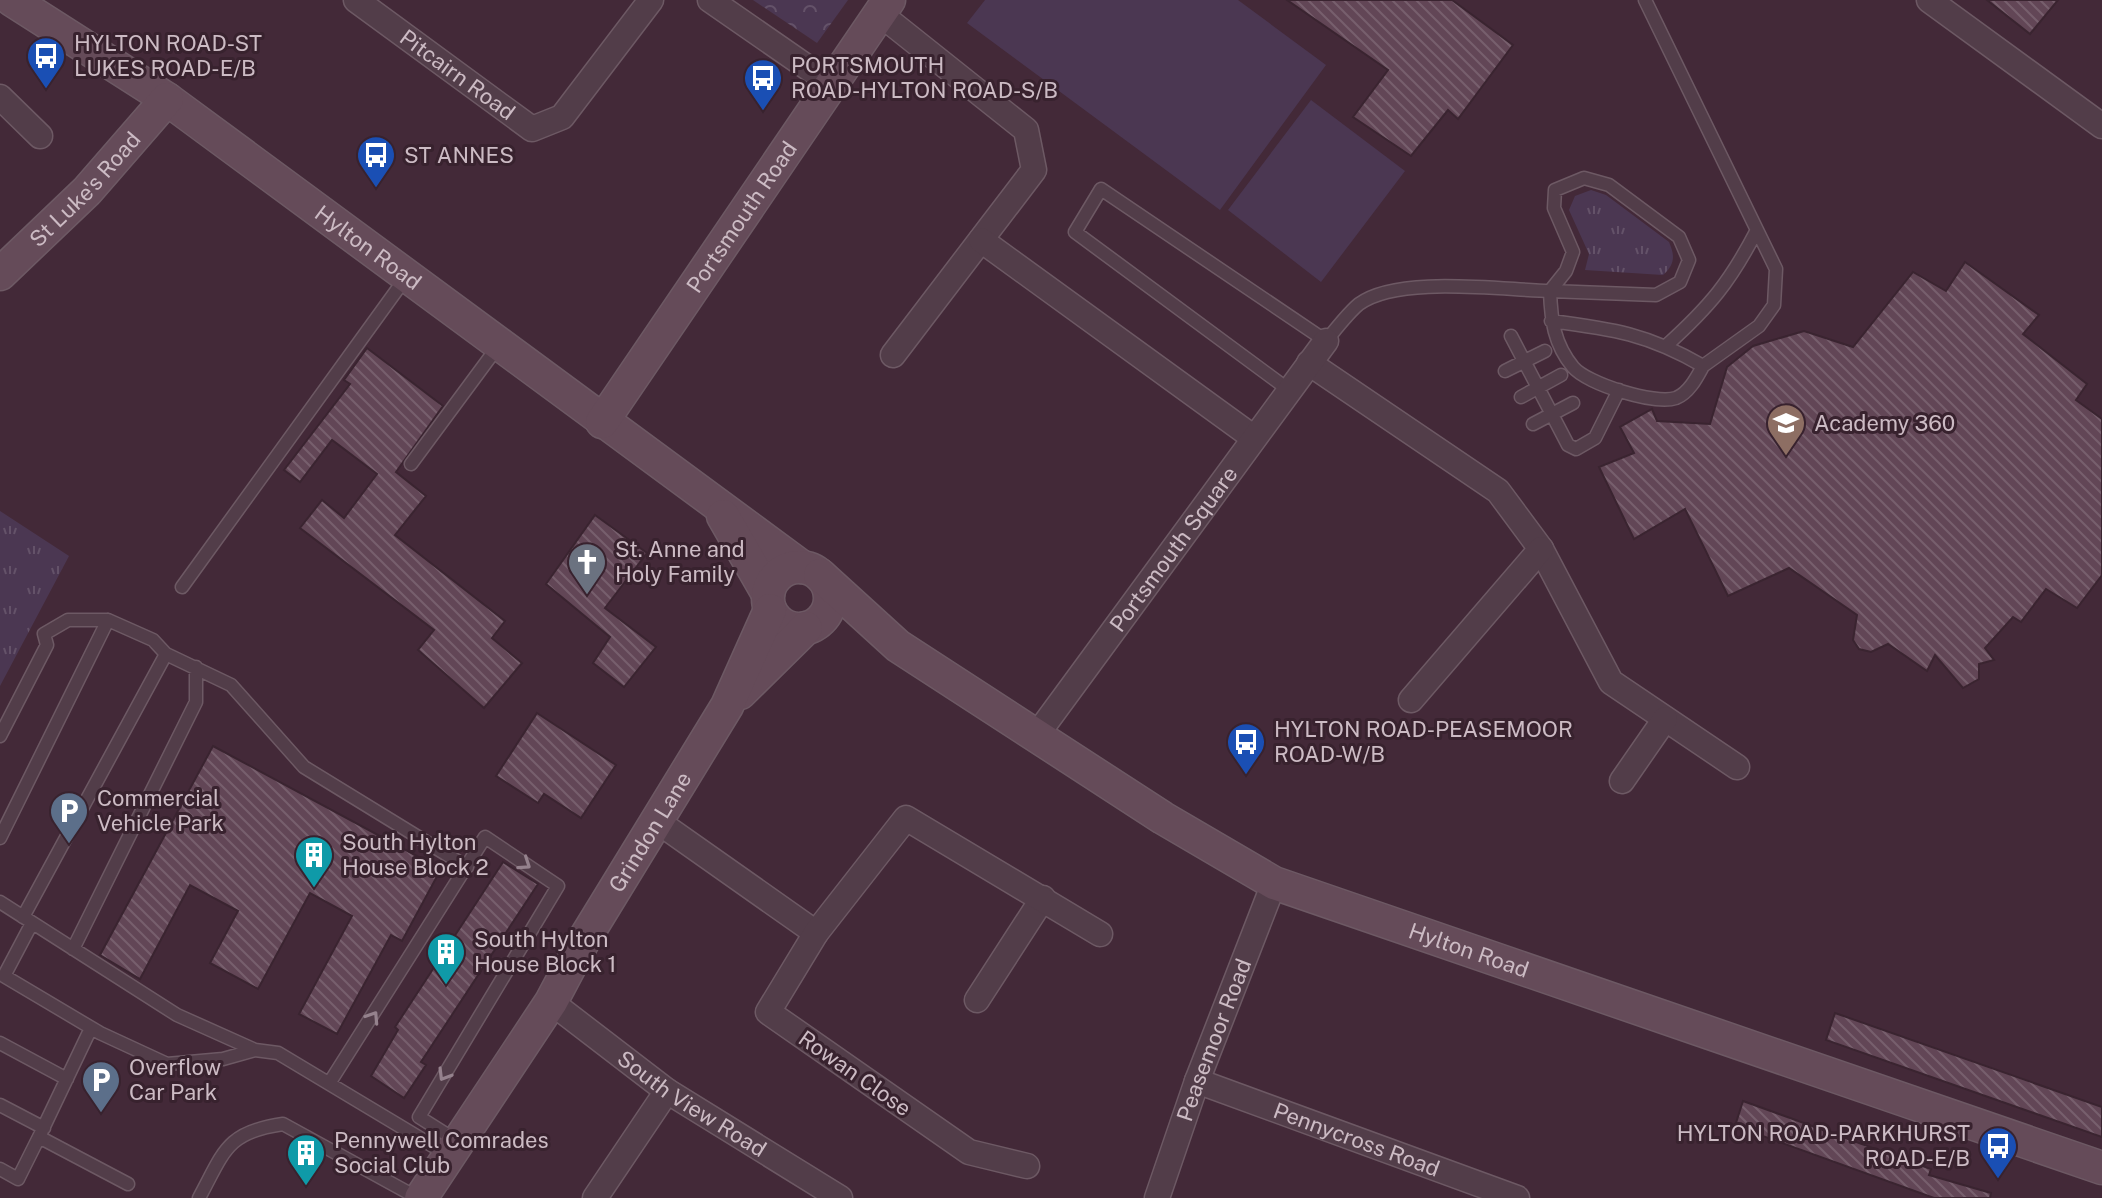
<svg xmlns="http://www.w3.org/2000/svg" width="2102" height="1198" font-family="'Public Sans',sans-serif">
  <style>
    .grass { fill: url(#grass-tufts) }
    .park { fill: url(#park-crowns) }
    .garden { fill: #4b3752 }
    .building { fill: url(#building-back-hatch); stroke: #3a2430; stroke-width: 2 }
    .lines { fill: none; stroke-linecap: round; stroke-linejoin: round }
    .lane-casing { stroke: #6d5964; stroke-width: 15 }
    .street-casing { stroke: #6d5964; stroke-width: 27 }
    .secondary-casing { stroke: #6d5964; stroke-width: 35 }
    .lane { stroke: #523d49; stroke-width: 12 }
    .street { stroke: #523d49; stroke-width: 24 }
    .secondary { stroke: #654b59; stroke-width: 32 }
    .oneway { stroke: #95828d }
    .labels { text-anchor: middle; stroke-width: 6; stroke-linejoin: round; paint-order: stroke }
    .poi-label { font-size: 22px; fill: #ccbbc4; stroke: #38222e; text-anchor: start }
    .street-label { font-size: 22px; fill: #ccbbc4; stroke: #38222e }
  </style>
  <defs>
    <pattern id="grass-tufts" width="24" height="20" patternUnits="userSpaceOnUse" patternTransform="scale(2)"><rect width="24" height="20" fill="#4b3752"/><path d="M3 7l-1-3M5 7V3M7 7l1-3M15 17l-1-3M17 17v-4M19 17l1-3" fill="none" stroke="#645269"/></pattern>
    <pattern id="park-crowns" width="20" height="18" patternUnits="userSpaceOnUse" patternTransform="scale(2)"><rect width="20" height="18" fill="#4b3752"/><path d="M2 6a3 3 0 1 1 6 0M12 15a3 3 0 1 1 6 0" fill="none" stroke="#645269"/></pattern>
    <pattern id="building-back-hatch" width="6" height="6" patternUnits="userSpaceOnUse" patternTransform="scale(2)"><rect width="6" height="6" fill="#624656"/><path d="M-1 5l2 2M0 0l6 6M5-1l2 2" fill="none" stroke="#775f6d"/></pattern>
  </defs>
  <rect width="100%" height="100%" fill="#432938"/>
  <path class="grass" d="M 1591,190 L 1606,195 L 1669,242 C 1675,256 1675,264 1663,275 L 1585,270 L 1589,254 L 1569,210 L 1575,196 Z
    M 0,511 L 69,556 L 0,686 Z"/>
  <path class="park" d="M 753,0 L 848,0 L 817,43 Z"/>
  <path class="garden" d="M 985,0 L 1238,0 L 1326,65 L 1220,210 L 967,23 Z
    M 1311,100 L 1405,171 L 1321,282 L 1228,210 Z"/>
  <path class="building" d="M 1287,0 L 1452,0 L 1513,45 L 1458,119 L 1448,110 L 1411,156 L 1353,117 L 1388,70 Z
    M 1987,0 L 2058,0 L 2030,34 Z
    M 1965,262 L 2039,315 L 2023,334 L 2087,384 L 2076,400 L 2102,419 L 2102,575 L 2077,608 L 2046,589 L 2021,622 L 2013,617 L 1985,648 L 1994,660 L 1979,664 L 1979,679 L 1963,688 L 1935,655 L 1927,671 L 1888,644 L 1871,652 L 1859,649 L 1853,640 L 1857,615 L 1789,568 L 1728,596 L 1685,509 L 1634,539 L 1599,467 L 1634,453 L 1620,427 L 1652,409 L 1657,421 L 1710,424 L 1727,367 L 1753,346 L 1804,331 L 1853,347 L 1913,272 L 1946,291 Z
    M 367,348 L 443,406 L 396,472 L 426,496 L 395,535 L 505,621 L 492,638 L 522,663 L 484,708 L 418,650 L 434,630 L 300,528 L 322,500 L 344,518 L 377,474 L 332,440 L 300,482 L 284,470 L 350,384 L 344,380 Z
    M 595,515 L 647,553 L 605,608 L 656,647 L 624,687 L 593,663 L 610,637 L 546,584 Z
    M 537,713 L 616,765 L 581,818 L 544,794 L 538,803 L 496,776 Z
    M 213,746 L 441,869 L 402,941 L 391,935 L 337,1034 L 299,1014 L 352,916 L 310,893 L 258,989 L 210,963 L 238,911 L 190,885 L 140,979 L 100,955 Z
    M 503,862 L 538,884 L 421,1062 L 426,1065 L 404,1098 L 371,1076 L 398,1030 L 395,1027 Z
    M 1835,1013 L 2102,1107 L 2102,1137 L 1826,1040 Z
    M 1743,1101 L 1931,1169 L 1929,1175 L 1991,1193 L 1990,1198 L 1934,1198 L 1735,1126 Z"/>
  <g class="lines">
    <defs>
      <path id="lane" d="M 1584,178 L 1609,185 L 1679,237 L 1689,260 L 1680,282 L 1656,295 L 1550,291 L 1566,271 L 1573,252 L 1554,208 L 1555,190 Z
        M 1551,321 C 1613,329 1648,334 1703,366 L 1759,326 L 1774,305 L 1776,269 L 1645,0
        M 1511,336 L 1568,445 L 1576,449 L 1595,438 L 1619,390
        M 1667,345 C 1710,306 1730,282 1757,230
        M 1505,371 L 1545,351
        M 1289,390 L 1075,232 L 1101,189 L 1326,341 C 1336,329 1347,314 1359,304 C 1398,275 1502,290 1550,291 C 1551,320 1554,344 1573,367 C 1587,384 1655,405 1676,398 C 1689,393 1697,377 1703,366
        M 1521,397 L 1561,375
        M 1533,424 L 1573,403
        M 411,464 L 499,345
        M 182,587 L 407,276
        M 166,654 L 231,685 L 304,767 L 467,867
        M 0,736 L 47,645 L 44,634 L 68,620 L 108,620 L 0,838
        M 0,902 L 177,1015 L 255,1050
        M 23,917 L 166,654 L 153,640 L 108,620
        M 32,923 L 4,976 L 100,1033 L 167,1064 L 223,1059 L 255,1050 L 278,1053 L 448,1155
        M 73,949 L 196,702 L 196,667
        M 91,1028 L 39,1137 L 128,1184
        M 0,1043 L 67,1079
        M 330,1082 L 485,837 L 558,886 L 419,1117 L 457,1141
        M 0,1105 L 44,1128
        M 0,1169 L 18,1179 L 39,1137
        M 199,1198 C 224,1152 226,1132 283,1124 L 418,1198"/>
      <g id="street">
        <path id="s1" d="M 356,0 L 532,129 L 562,117 L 651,0"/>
        <path d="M 710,0 L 830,83"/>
        <path d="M 1929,0 L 2102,126"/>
        <path d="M 879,13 L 1026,130 L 1034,170 L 893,355"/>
        <path d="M 0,97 L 40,136"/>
        <path d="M 981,240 L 1254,438"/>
        <path d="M 1309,363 L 1498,491 L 1541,549 L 1611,682 L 1737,767"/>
        <path d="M 1411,700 L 1541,549"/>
        <path id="s2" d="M 1036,736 L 1326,341"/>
        <path d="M 1622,781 L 1665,719"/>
        <path d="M 657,821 L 816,933"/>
        <path d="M 977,1000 L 1043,898"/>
        <path id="s3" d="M 551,1002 L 667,1091 L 840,1198"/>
        <path id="s4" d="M 1197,1081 L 1517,1198"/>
        <path d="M 1027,1166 L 969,1152 L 768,1012 L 816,933 L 906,818 L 1100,934"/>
        <path d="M 595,1198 L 667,1091"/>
        <path id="s5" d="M 1157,1198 L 1197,1081 L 1274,883"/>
      </g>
      <g id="secondary">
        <path id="s6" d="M 12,0 L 167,99 L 802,567"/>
        <path id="s7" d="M 0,274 L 87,191 L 167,99"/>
        <path id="s8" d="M 602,422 L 889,0"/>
        <path d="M 723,516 L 768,594"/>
        <circle cx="799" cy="598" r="31"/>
        <path id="s9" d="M 820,575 L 898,646 L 1163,818 L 1274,883 L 2102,1168"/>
        <path d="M 740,693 L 806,628"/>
        <path id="s10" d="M 421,1198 L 551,1002 L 585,938 L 727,706 L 770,610"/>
      </g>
    </defs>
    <use href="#lane" class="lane-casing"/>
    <use href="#street" class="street-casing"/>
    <use href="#secondary" class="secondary-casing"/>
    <use href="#lane" class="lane"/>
    <use href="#street" class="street"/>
    <use href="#secondary" class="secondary"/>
  </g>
  <defs><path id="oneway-chevron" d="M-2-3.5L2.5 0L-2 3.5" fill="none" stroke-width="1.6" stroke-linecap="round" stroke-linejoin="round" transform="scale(2)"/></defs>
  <g class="oneway">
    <use href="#oneway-chevron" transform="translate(525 864) rotate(34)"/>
    <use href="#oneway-chevron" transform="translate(373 1017) rotate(-57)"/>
    <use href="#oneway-chevron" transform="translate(444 1075) rotate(121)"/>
  </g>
  <defs>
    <symbol id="bus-pin" viewBox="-11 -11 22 30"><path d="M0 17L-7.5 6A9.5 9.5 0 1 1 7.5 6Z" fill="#1a4fb4" stroke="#38222e"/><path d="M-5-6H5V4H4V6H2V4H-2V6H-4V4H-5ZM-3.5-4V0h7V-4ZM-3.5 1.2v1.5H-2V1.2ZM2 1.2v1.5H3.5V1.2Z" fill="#fff"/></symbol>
    <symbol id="school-pin" viewBox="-11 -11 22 30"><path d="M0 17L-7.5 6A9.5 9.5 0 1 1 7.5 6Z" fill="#8d6e63" stroke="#38222e"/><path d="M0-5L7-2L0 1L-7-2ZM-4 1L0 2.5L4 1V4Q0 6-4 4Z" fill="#fff"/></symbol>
    <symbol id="church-pin" viewBox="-11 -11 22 30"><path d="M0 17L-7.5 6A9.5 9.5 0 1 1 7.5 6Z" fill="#6b7280" stroke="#38222e"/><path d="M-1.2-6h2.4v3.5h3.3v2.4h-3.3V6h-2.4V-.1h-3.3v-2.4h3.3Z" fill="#fff"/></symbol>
    <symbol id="parking-pin" viewBox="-11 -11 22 30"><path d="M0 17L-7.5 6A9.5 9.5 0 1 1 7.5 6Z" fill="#5c6f8a" stroke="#38222e"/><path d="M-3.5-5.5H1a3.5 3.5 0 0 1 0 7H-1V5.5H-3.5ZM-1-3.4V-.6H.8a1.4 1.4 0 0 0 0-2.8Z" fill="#fff"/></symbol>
    <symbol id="building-pin" viewBox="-11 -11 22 30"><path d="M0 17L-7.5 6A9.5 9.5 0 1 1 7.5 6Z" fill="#0f9aa8" stroke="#38222e"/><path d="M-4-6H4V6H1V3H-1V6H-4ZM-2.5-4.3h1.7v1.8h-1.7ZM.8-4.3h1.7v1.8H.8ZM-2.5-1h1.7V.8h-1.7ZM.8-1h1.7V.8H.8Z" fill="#fff"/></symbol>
  </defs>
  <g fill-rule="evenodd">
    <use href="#bus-pin" x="24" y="34" width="44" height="60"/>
    <use href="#bus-pin" x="741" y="56" width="44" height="60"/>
    <use href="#bus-pin" x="354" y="133" width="44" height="60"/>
    <use href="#school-pin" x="1764" y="401" width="44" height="60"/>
    <use href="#church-pin" x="565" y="540" width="44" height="60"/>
    <use href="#bus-pin" x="1224" y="720" width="44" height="60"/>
    <use href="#parking-pin" x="47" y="789" width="44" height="60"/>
    <use href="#building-pin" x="292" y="833" width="44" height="60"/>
    <use href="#building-pin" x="424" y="930" width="44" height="60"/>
    <use href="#parking-pin" x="79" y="1058" width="44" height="60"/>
    <use href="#bus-pin" x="1976" y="1124" width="44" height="60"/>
    <use href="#building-pin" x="284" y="1131" width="44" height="60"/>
  </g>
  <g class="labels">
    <g class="poi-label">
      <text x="74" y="51">HYLTON ROAD-ST<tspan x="74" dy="25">LUKES ROAD-E/B</tspan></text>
      <text x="791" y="73">PORTSMOUTH<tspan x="791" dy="25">ROAD-HYLTON ROAD-S/B</tspan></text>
      <text x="404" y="163">ST ANNES</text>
      <text x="1814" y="431">Academy 360</text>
      <text x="615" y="557">St. Anne and<tspan x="615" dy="25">Holy Family</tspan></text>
      <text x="1274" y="737">HYLTON ROAD-PEASEMOOR<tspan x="1274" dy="25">ROAD-W/B</tspan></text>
      <text x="97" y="806">Commercial<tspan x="97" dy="25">Vehicle Park</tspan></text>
      <text x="342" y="850">South Hylton<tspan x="342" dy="25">House Block 2</tspan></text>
      <text x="474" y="947">South Hylton<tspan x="474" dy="25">House Block 1</tspan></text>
      <text x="129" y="1075">Overflow<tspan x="129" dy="25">Car Park</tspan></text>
      <text x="1970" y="1141" text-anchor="end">HYLTON ROAD-PARKHURST<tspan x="1970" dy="25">ROAD-E/B</tspan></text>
      <text x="334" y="1148">Pennywell Comrades<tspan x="334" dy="25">Social Club</tspan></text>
    </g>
    <g class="street-label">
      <text dy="8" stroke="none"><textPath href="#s1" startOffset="126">Pitcairn Road</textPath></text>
      <text dy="8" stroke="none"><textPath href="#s7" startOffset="120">St Luke's Road</textPath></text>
      <text dy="8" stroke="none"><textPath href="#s8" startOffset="248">Portsmouth Road</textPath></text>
      <text dy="8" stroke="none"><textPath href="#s6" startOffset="434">Hylton Road</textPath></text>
      <text dy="8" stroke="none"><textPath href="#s2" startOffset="232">Portsmouth Square</textPath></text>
      <text dy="8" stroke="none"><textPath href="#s10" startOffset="432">Grindon Lane</textPath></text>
      <text dy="8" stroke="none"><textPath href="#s9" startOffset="756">Hylton Road</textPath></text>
      <text dy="8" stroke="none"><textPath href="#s5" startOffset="168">Peasemoor Road</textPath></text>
      <text transform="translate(855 1073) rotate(35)" y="8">Rowan Close</text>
      <text dy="8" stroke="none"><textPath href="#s3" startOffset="174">South View Road</textPath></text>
      <text dy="8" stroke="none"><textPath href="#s4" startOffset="170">Pennycross Road</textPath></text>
    </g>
  </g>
</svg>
